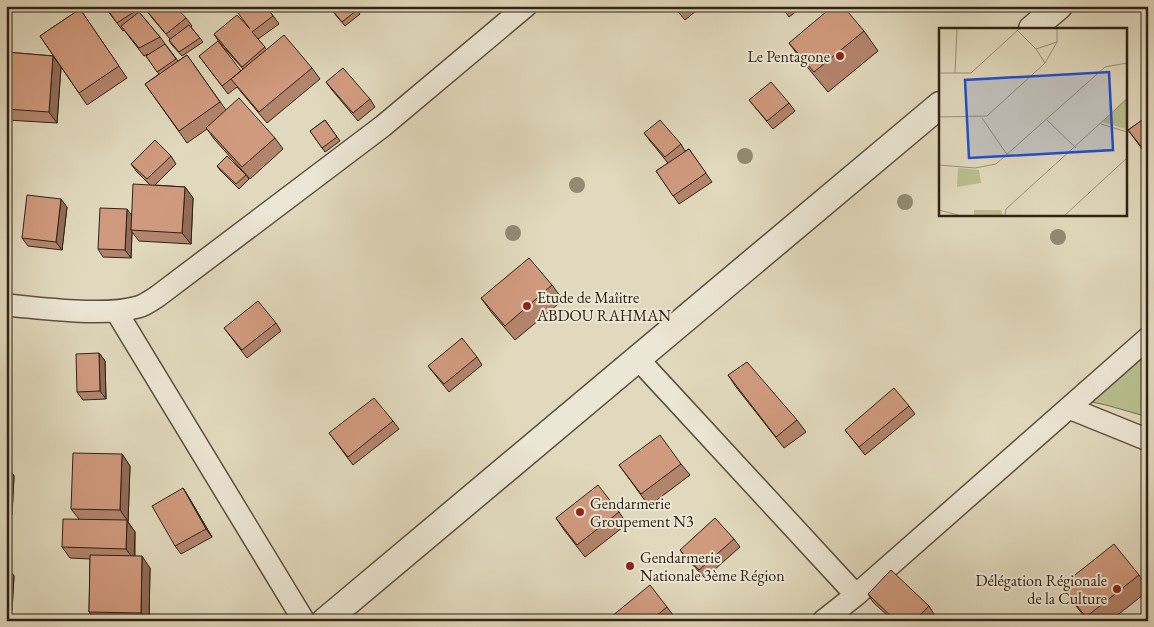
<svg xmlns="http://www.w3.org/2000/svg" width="1154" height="627" font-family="'EB Garamond',serif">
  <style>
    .green { fill: #b8be8d; stroke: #747052 }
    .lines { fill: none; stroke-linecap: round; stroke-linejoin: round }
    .minor-casing { stroke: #5c5040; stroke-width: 24 }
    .tertiary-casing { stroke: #5c5040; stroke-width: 29 }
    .minor { stroke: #ece6d4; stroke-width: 21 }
    .tertiary { stroke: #ece6d4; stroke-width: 26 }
    .tree { fill: #928a72 }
    .wall { fill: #b3846c; stroke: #2f2216 }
    .shaded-wall { fill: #926c58; stroke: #2f2216 }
    .building { fill: #d09a7e; stroke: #2f2216 }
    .poi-dot { fill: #8f2418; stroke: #ece6d4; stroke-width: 2 }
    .labels { text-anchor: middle; stroke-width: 4; stroke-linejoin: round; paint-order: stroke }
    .poi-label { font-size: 16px; fill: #2f2216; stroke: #ece6d4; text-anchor: start }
    .inset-road { fill: none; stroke: #9a907a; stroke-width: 1 }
    .view { fill: #1d4ed8; fill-opacity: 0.15; stroke: #1d4ed8; stroke-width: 2.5 }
    .inset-edge { fill: none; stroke: #2f2216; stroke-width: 2.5 }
  </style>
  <rect width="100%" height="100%" fill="#e1d9bd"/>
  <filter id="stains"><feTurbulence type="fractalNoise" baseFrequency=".004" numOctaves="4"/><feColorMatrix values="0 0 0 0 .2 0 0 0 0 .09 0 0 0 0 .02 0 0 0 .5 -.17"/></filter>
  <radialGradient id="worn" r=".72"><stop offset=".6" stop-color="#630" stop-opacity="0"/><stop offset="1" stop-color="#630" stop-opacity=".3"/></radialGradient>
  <path class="green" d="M 1148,332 L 1148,417 L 1106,405 L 1072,398 Z"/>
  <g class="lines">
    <defs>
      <path id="minor" d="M 6,305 C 43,308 103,317 138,307 C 145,305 152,300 158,296 L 383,126 L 526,6
        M 116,311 L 304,621
        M 638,359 L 856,595
        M 1069,408 L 1148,440
        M 823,621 L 856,595 L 1148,338"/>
      <path id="tertiary" d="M 1032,29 L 1059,6
        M 325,621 L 940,105"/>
    </defs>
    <use href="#minor" class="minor-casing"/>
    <use href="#tertiary" class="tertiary-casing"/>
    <use href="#minor" class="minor"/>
    <use href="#tertiary" class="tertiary"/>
  </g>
  <g class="tree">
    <circle cx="745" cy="156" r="8"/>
    <circle cx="577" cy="185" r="8"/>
    <circle cx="905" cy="202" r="8"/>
    <circle cx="513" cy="233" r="8"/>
    <circle cx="1058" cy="237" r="8"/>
  </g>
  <path class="wall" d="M 104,6 L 134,6 L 160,37 L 178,61 L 187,55 L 226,110 L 275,138 L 283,149 L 250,179 L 214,139 L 207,129 L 187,143 L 145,84 L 159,74 L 146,56 L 148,54 L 144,56 L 124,30 L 123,31 Z
    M 139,6 L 151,6 L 144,12 Z
    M 266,6 L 279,24 L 258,39 L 267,50 L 312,68 L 320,79 L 267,123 L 237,87 L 228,94 L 199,56 L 241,71 L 243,69 L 219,42 L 214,34 L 249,28 Z
    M 328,6 L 354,6 L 360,14 L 345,26 Z
    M 673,6 L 702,6 L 685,20 Z
    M 781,6 L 801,6 L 802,7 L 789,17 Z
    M 80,9 L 127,78 L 87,105 L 40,36 Z
    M 147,11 L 186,18 L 192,26 L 191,27 L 203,42 L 182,56 L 171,44 L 169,40 L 170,39 L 153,19 Z
    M 864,31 L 878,51 L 828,92 L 803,62 L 789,43 Z
    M 6,52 L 53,56 L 61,67 L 57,123 L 7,120 L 6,119 Z
    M 326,82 L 370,99 L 375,107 L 358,121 L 332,90 Z
    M 749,100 L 789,103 L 795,111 L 773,129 Z
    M 1148,116 L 1148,157 L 1128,130 Z
    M 325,120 L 340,141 L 325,152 L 310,131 Z
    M 644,133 L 681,144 L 685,151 L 689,149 L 712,182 L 679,204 L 656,171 L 668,163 L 650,141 Z
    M 171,156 L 176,164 L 155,185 L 185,187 L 193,198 L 191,244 L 139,241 L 132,232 L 131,258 L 103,257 L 98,249 L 131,215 L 150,185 L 137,172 L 131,164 Z
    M 217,166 L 246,175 L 249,179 L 239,189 L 220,170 Z
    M 67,207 L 62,250 L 28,246 L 22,238 Z
    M 552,285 L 563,300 L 515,340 L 492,313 L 481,298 Z
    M 276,323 L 281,331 L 247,358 L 224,328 Z
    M 99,353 L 105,361 L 106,399 L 83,400 L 77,392 Z
    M 477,357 L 482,365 L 449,392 L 428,366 Z
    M 728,375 L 797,420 L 806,432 L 784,448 L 736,387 Z
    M 909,406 L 915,414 L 865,455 L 845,430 Z
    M 393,421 L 399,429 L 353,465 L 329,433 Z
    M 122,454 L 130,466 L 128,522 L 135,532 L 135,556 L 150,568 L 149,621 L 95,621 L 89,612 L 90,559 L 70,558 L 62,547 L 79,519 L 71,509 Z
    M 681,464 L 690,475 L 649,506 L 619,465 Z
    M 6,467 L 9,468 L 14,476 L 12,515 L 6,515 Z
    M 183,488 L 188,496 L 212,537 L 181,554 L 175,546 Z
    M 619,512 L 627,524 L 585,557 L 564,530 L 556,518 Z
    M 734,539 L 740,547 L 705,578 L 686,558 L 680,550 Z
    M 6,565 L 14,576 L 12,610 L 6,609 Z
    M 1139,575 L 1148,588 L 1148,591 L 1110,621 L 1088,621 L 1072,601 L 1061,586 Z
    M 868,594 L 929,606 L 934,614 L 928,621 L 893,621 L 873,602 Z
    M 667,607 L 673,615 L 666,621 L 615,621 L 612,616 Z"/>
  <path class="shaded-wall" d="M 53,56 L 61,67 L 57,123 L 49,112 Z
    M 185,187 L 193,198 L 191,244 L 182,233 Z
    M 61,199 L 67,207 L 62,250 L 56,242 Z
    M 127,209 L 133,217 L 131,230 L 132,232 L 131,258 L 125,250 Z
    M 99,353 L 105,361 L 106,399 L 100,391 Z
    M 122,454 L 130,466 L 128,522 L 135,532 L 134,560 L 126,549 L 127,520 L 120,510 Z
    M 9,468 L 14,476 L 12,515 L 7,507 Z
    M 183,488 L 188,496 L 212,537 L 206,529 Z
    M 142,556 L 150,568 L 149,621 L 146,621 L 141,613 Z
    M 6,565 L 14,576 L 12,610 L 6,602 Z"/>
  <path class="building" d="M 105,6 L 134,6 L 137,10 L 117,23 Z
    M 151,6 L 175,6 L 186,18 L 166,34 L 147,11 Z
    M 239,6 L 266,6 L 273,16 L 252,32 L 265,47 L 242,67 L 214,34 L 237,15 L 250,29 L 235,9 Z
    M 329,6 L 354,6 L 357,10 L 342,22 Z
    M 675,6 L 687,6 L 679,12 Z
    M 781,6 L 794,6 L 786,12 Z
    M 833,6 L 843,6 L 864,31 L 814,72 L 789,43 Z
    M 80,9 L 119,66 L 79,93 L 40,36 Z
    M 139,12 L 160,37 L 139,48 L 121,26 Z
    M 189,25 L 200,38 L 179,52 L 169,40 Z
    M 284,35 L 312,68 L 259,112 L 231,79 Z
    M 218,41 L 241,71 L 222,86 L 199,56 Z
    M 165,44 L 176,59 L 157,72 L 146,56 Z
    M 6,52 L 53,56 L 49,112 L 6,109 Z
    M 187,55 L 220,102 L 179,131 L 145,84 Z
    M 343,68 L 370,99 L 353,113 L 326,82 Z
    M 771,82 L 789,103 L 767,121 L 749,100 Z
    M 239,98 L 275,138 L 242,167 L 206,128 Z
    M 1148,116 L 1148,155 L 1128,130 Z
    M 325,120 L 337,137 L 322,148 L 310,131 Z
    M 660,120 L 681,144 L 665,157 L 644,133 Z
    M 155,140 L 171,156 L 147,179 L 131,164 Z
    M 689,149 L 706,173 L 673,196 L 656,171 Z
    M 227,156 L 246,175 L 236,184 L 217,166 Z
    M 133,184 L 185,187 L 182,233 L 131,230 Z
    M 27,195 L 61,199 L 56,242 L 22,238 Z
    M 100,208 L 127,209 L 125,250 L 98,249 Z
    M 529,258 L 552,285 L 505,326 L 481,298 Z
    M 258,301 L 276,323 L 242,350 L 224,328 Z
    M 462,338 L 477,357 L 444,384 L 428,366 Z
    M 99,353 L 100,391 L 77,392 L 76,354 Z
    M 747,362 L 797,420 L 776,437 L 728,375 Z
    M 894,388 L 909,406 L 859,447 L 845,430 Z
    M 374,398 L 393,421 L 348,457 L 329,433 Z
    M 660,435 L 681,464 L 641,494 L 619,465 Z
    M 73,453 L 122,454 L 120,510 L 71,509 Z
    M 6,467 L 9,468 L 7,507 L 6,507 Z
    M 598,485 L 619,512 L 577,545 L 556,518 Z
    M 183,488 L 206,529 L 175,546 L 152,506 Z
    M 715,518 L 734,539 L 699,570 L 680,550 Z
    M 63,519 L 127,520 L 126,549 L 62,547 Z
    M 1114,544 L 1139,575 L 1086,617 L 1061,586 Z
    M 90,555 L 142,556 L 141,613 L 89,612 Z
    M 891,570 L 929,606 L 914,621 L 896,621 L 868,594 Z
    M 650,585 L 667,607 L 650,621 L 616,621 L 612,616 Z"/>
  <g class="poi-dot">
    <circle cx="840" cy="56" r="5"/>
    <circle cx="527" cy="306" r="5"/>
    <circle cx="580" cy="512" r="5"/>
    <circle cx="630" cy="566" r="5"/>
    <circle cx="1117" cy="589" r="5"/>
  </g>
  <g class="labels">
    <g class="poi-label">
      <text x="830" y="62" text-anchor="end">Le Pentagone</text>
      <text x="537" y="303">Etude de Maîitre<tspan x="537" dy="18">ABDOU RAHMAN</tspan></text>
      <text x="590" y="509">Gendarmerie<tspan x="590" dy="18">Groupement N3</tspan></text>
      <text x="640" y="563">Gendarmerie<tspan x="640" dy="18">Nationale 3ème Région</tspan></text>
      <text x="1107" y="586" text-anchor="end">Délégation Régionale<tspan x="1107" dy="18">de la Culture</tspan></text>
    </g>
  </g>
  <g transform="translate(939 28)">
    <rect width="188" height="188" fill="#e1d9bd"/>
    <path d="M 187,70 L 187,101 L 163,94 ZM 19,140 L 40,142 L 42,155 L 18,159 ZM 35,182 L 62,182 L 64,187 L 35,187 Z" fill="#b8be8d"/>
    <path class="inset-road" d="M 79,3 L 97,21 L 118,14M 97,21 L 106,35M 0,45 L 32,45 L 80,1M 16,45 L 18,1M 0,89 L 48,88 L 106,35 L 118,14 L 118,1M 43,90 L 69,128M 108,92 L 137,120M 162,96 L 188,104M 0,137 L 36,140 L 57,136 L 166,39 L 188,35M 0,182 L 19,187M 66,187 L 67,181 L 188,71M 126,187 L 188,130"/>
    <path class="view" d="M 170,44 L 174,122 L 30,130 L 26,52 Z"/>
    <rect width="188" height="188" class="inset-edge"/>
  </g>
  <rect width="1154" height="627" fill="none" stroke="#e1d9bd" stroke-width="25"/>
  <rect x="8" y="8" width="1139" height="612" fill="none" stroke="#2f2216" stroke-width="2.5"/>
  <rect x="12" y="12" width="1129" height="602" fill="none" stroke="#2f2216"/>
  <rect width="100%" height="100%" filter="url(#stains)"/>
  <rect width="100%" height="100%" fill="url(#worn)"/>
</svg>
